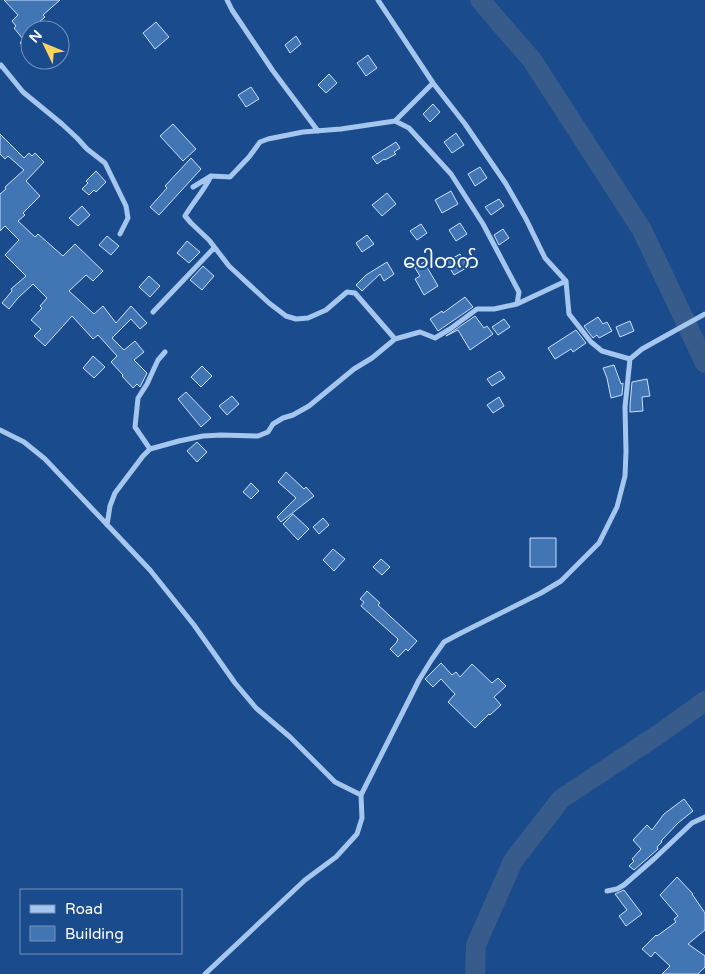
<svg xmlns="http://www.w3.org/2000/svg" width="705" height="974" font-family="'Varela Round','Noto Sans Myanmar',sans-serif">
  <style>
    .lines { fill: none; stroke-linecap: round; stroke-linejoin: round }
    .river { stroke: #375c8b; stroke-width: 20 }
    .building { fill: #4275b4; stroke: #cbe0fa }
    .street { stroke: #a5c6ee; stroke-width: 5 }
    .labels { text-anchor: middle; stroke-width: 4; stroke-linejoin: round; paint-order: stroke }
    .quarter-label { font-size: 20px; fill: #fff; stroke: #1a4b8c }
  </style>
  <rect width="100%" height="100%" fill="#1a4b8c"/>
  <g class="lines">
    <path class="river" d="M 480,0 L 532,60 L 642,230 L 705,363
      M 475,974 L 476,945 L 513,861 L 561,799 L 662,732 L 705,701"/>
  </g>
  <path class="building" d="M 4,0 L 60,0 L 43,15 L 45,17 L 30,30 L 30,53 L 20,43 L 23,39 L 14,28 L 16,26 L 12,21 L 18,15 Z
    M 156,22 L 169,37 L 155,49 L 143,33 Z
    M 296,36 L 301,44 L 290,53 L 285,45 Z
    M 368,55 L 377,68 L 366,76 L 357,63 Z
    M 329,74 L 337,83 L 326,93 L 318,85 Z
    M 251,87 L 259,99 L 246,107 L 238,95 Z
    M 433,104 L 440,112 L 430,122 L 423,114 Z
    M 173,124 L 196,149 L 183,161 L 160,136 Z
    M 456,133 L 464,145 L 452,153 L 444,142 Z
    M 0,134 L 24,158 L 29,153 L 32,156 L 35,153 L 44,162 L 26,181 L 40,196 L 23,213 L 25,215 L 18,221 L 35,237 L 38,234 L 63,256 L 75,244 L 103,271 L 93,281 L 86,275 L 69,291 L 94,314 L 103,306 L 116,323 L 131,306 L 147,323 L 140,329 L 131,319 L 112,338 L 124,350 L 135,341 L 144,352 L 134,360 L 147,373 L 140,387 L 137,384 L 133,388 L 122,376 L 123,375 L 111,362 L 117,356 L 98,335 L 93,339 L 72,316 L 45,346 L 34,336 L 41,329 L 31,320 L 42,308 L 40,306 L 47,298 L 33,284 L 18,298 L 9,309 L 2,303 L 12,291 L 11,289 L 26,276 L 5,255 L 19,240 L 5,226 L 0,231 L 0,194 L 6,189 L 5,187 L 24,170 L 8,156 L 5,159 L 0,154 Z
    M 396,142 L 400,148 L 394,152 L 396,154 L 385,160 L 384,159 L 377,164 L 372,157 Z
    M 191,158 L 201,169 L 159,215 L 150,207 L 167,188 L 165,186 Z
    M 480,167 L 487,178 L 475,186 L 468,174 Z
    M 96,171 L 106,182 L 96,192 L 94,190 L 89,195 L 82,189 L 88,183 L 86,181 Z
    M 451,191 L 458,204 L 442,213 L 435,200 Z
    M 387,193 L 396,204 L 382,216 L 372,205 Z
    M 499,199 L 504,206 L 491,215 L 485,207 Z
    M 82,206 L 90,215 L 78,226 L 69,218 Z
    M 460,223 L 467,234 L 456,241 L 449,230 Z
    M 421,224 L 427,233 L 417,240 L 410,231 Z
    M 503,229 L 509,238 L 499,245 L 494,235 Z
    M 367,235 L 374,244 L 362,252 L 356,243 Z
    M 107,236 L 119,246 L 111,255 L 99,245 Z
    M 187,241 L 200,252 L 189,263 L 177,253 Z
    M 460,254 L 468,267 L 454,275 L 446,262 Z
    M 387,262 L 394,274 L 384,281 L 380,274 L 362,291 L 356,285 L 366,275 Z
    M 424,262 L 438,286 L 424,295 L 415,279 L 420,276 L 415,268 Z
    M 203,266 L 214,276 L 202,290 L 190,280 Z
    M 149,276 L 160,286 L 150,297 L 139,287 Z
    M 465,297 L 473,307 L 438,331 L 430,319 L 442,311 L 443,313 Z
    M 475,316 L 484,328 L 487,326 L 493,334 L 470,350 L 458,330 L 446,336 Z
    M 598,317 L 603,324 L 607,322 L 612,331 L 599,338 L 597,335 L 593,338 L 584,326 Z
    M 504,319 L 510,327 L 498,335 L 492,327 Z
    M 630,321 L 634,331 L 620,337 L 616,327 Z
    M 576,330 L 586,343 L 573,352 L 571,349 L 555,359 L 548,348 Z
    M 93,356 L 105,367 L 94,378 L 83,368 Z
    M 614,365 L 621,384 L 623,383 L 622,395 L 611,398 L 607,378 L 603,368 Z
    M 202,366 L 212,376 L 201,387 L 191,377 Z
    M 500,371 L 505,378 L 492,386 L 487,379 Z
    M 647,379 L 650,396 L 642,397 L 643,411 L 630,412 L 630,405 L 632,382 Z
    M 186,392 L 211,418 L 201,427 L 178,399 Z
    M 232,396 L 239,404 L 227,415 L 219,406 Z
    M 499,397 L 504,406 L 493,413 L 487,405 Z
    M 197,442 L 207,452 L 197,462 L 187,451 Z
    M 286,472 L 304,489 L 306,487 L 314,496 L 281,522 L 277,517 L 296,498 L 278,482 Z
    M 251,483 L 259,491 L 251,499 L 243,492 Z
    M 293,514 L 309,529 L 298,540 L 283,524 Z
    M 323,518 L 329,525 L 319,534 L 313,527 Z
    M 530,538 L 556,538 L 556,567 L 530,567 Z
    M 333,549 L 345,559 L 334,571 L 323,560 Z
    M 381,559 L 390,567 L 382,575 L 373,567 Z
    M 367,591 L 380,603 L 378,605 L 417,641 L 408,651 L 406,649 L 398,657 L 390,649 L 397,642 L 397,641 L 398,639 L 361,606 L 364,602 L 360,599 Z
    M 441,663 L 452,675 L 456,672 L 460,677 L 472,664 L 492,683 L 498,678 L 506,686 L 494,697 L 501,705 L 490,715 L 489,714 L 475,728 L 448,702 L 455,694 L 441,679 L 433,687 L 425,679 Z
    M 684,799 L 693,811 L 678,823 L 661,841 L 662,842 L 657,847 L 658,849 L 634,870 L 629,866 L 634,861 L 632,859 L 641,849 L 633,840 L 647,825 L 652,830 L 664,814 Z
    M 677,877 L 693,894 L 692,894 L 705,913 L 705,930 L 688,944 L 705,956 L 705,967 L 698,974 L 662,974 L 670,966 L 655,952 L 651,957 L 642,949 L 656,935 L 657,936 L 676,922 L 674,919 L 678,916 L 660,895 Z
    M 624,890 L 642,914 L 626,926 L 619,916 L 627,910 L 615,894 Z"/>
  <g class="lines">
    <path class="street" d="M 227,0 L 232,10 L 273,71 L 318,131
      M 378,0 L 433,83 L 465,124 L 506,184 L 526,219 L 545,258 L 566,281 L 569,314 L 591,342 L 602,351 L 630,359
      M 0,66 L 1,65 L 23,92 L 62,124 L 77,138 L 87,149 L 105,163 L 126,206 L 128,218 L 120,234
      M 395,121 L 433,83
      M 211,176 C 204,191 193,202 185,216 L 191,223 L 209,240 L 229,266 L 269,303 L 286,316 L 296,319 L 308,318 L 326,310 L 347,292 L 355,293 L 395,339 L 420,332 L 435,338 L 450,329 L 477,309 L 494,309 L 517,304 L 566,281
      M 193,187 L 211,176 L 230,177 L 249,157 L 260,142 L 268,139 L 303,132 L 341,129 L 395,121 L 409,128 L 451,174 L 483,224 L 519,292 L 517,304
      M 153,312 L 214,248
      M 0,430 L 24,442 L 45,459 L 150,570 L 194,625 L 235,683 L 256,708 L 290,737 L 335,782 L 361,795
      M 150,449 L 179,441 L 203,436 L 221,435 L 258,436 L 268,432 L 273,424 L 283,418 L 293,415 L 309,406 L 354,369 L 372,358 L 395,339
      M 107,525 L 110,506 L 115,493 L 143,456 L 150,449 L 135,427 L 138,398 L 147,384 L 158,360 L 165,352
      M 607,891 L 617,889 L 624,885 L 655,858 L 692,823 L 705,817
      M 205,974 L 305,880 L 336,857 L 357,834 L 362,818 L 361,795 L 419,680 L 432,659 L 444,642 L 459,634 L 541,593 L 561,581 L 599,543 L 617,507 L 625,476 L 626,452 L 625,407 L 630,359 L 642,349 L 705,314"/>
  </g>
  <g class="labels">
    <g class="quarter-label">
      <text x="441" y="268">ဝေါတက်</text>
    </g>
  </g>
  <rect x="20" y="889" width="162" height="65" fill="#1a4b8c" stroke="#7693ba"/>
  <rect x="30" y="905" width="25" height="8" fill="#a5c6ee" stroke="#7693ba"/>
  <text x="65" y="914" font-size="15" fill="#ffffff">Road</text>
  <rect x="30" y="926" width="25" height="15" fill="#4275b4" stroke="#7693ba"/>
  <text x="65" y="939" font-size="15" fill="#ffffff">Building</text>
  <g transform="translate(45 45) rotate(313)"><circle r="24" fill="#1a4b8c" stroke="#7693ba"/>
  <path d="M0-4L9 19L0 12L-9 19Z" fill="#ffd261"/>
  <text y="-8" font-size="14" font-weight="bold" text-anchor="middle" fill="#ffffff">N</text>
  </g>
</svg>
